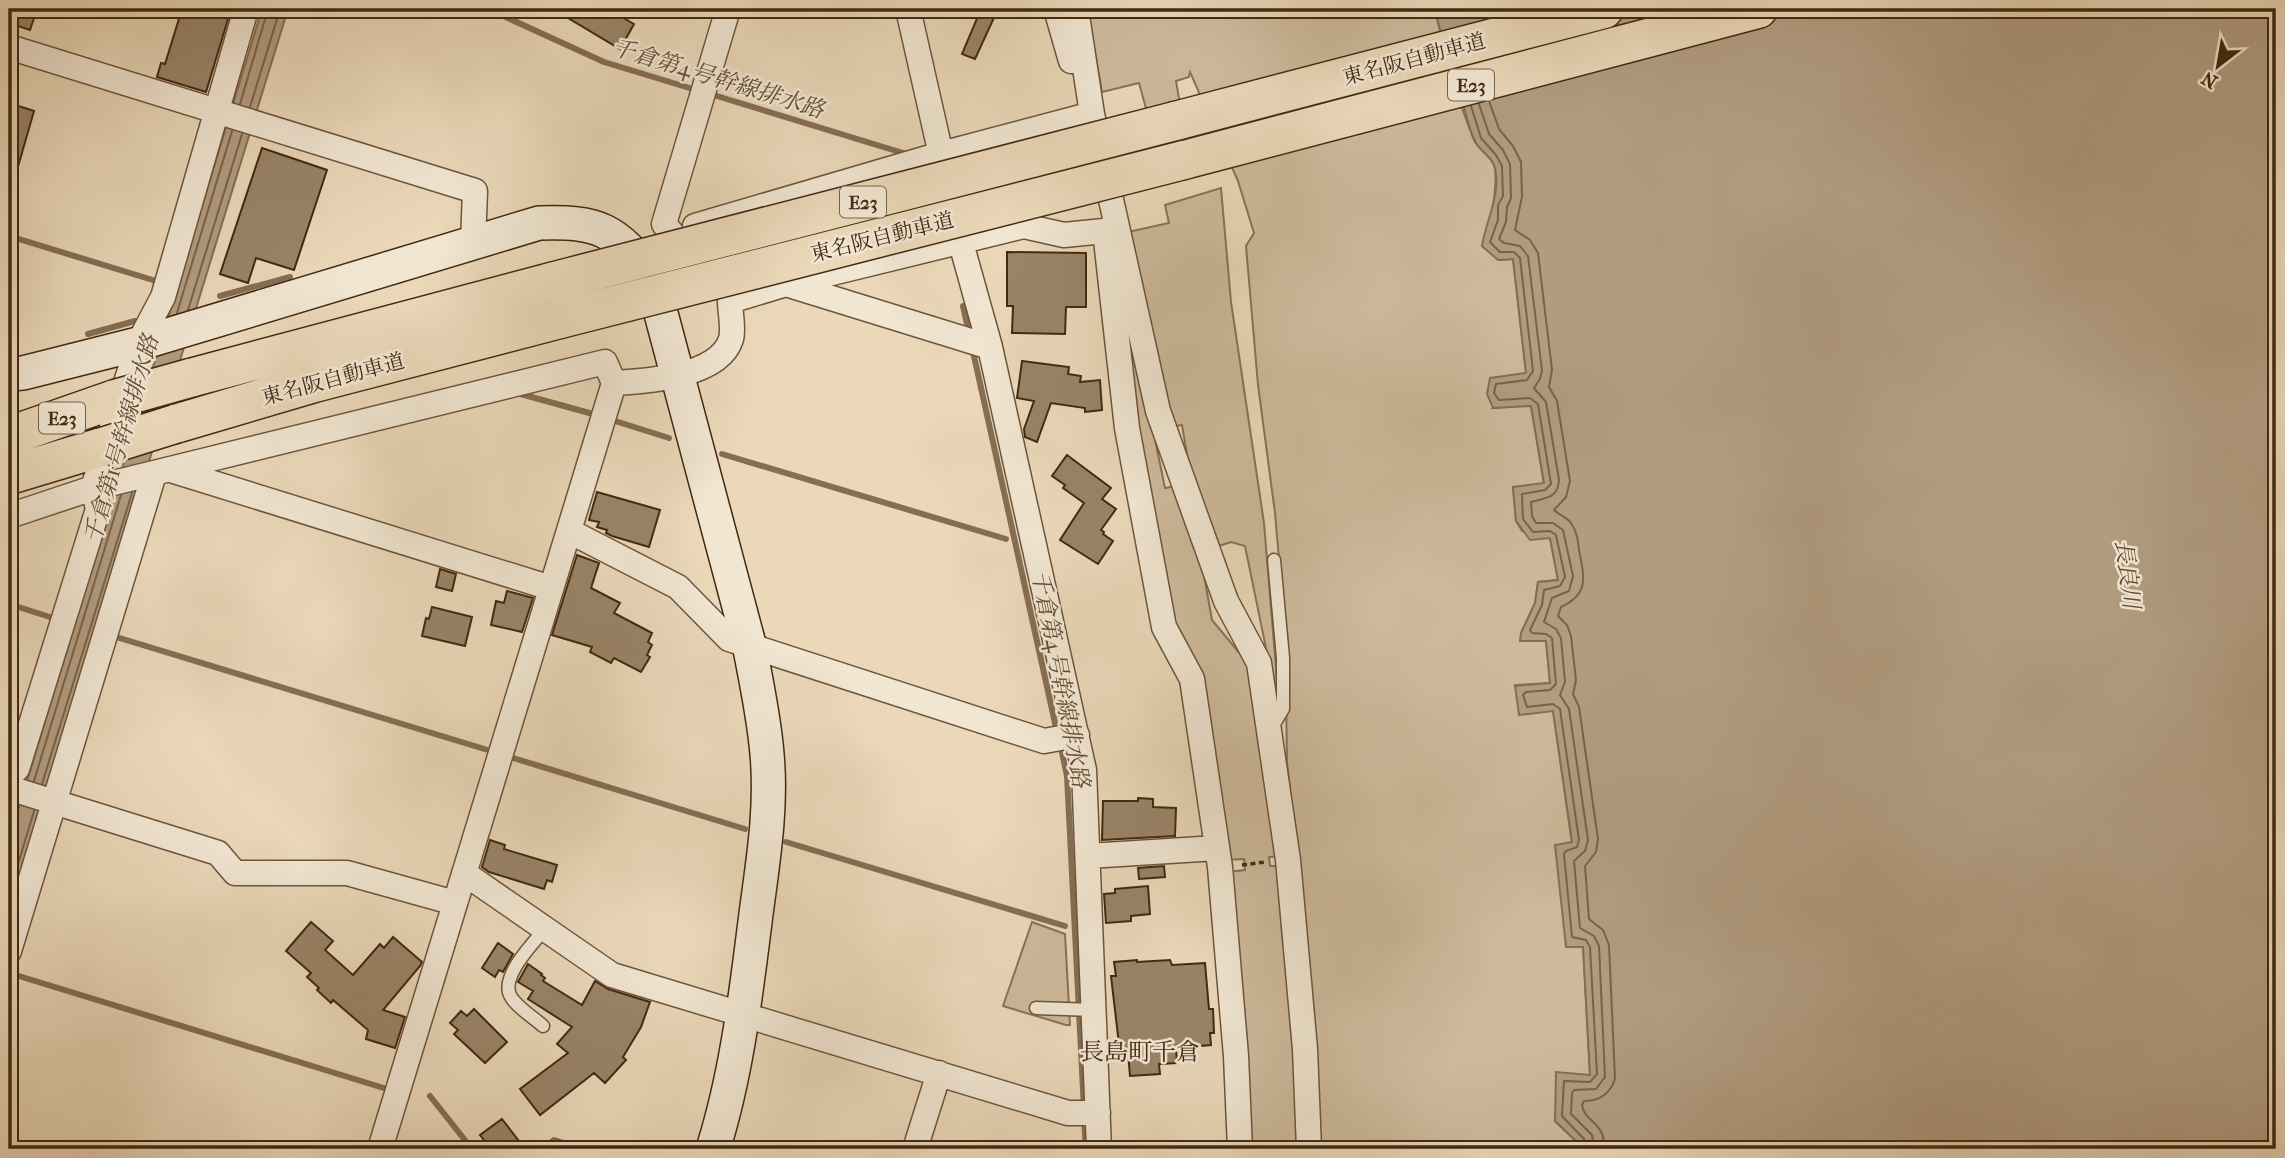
<svg xmlns="http://www.w3.org/2000/svg" width="2285" height="1158" font-family="'IM FELL French Canon','Noto Serif JP',serif">
  <style>
    .green { fill: #cdba9c; stroke: #887256; stroke-width: 2 }
    .water { fill: #b19c80; stroke: #856e54; stroke-width: 2 }
    .lines { fill: none; stroke-linecap: round; stroke-linejoin: round }
    .shore { stroke: #7a6248; stroke-width: 2 }
    .stream { stroke: #856e54; stroke-width: 6 }
    .building { fill: #998468; stroke: #422911; stroke-width: 2 }
    .lane-casing { stroke: #6c553b; stroke-width: 15 }
    .street-casing { stroke: #6c553b; stroke-width: 27 }
    .secondary-casing { stroke: #422911; stroke-width: 36 }
    .highway-casing { stroke: #422911; stroke-width: 41 }
    .path { stroke: #422911; stroke-width: 3.5; stroke-dasharray: 5 3.5; stroke-linecap: butt }
    .lane { stroke: #f1e6d2; stroke-width: 12 }
    .street { stroke: #f1e6d2; stroke-width: 24 }
    .secondary { stroke: #f1e6d2; stroke-width: 33 }
    .highway { stroke: #ead8b9; stroke-width: 38 }
    .highway-bridge-casing { stroke: #422911; stroke-width: 41; stroke-linecap: butt }
    .highway-bridge { stroke: #ead8b9; stroke-width: 38 }
    .labels { text-anchor: middle; stroke-width: 5; stroke-linejoin: round; paint-order: stroke }
    .shield { fill: #f1e6d2; stroke: #76624b; stroke-width: 2 }
    .shield-label { font-size: 19px; font-weight: bold; fill: #422911 }
    .street-label { font-size: 21px; fill: #422911; stroke: #f1e6d2 }
    .water-label { font-size: 23px; font-style: italic; fill: #634c32; stroke: #f1e6d2 }
    .quarter-label { font-size: 24px; fill: #422911; stroke: #f1e6d2 }
  </style>
  <rect width="100%" height="100%" fill="#ead8b9"/>
  <filter id="stains"><feTurbulence type="fractalNoise" baseFrequency=".00286" numOctaves="4"/><feColorMatrix values="0 0 0 0 .2 0 0 0 0 .09 0 0 0 0 .02 0 0 0 .5 -.17"/></filter>
  <radialGradient id="worn" r=".72"><stop offset=".6" stop-color="#630" stop-opacity="0"/><stop offset="1" stop-color="#630" stop-opacity=".3"/></radialGradient>
  <path class="green" d="M 1087,9 L 1435,9 C 1444,50 1458,101 1474,140 C 1479,150 1490,155 1494,165 C 1498,176 1493,215 1488,223 L 1498,260 L 1513,259 L 1526,373 L 1493,408 L 1531,405 L 1544,484 L 1513,487 L 1516,521 L 1522,531 L 1550,538 L 1558,580 L 1538,582 L 1535,603 L 1521,633 L 1521,641 L 1546,640 L 1550,683 L 1516,685 L 1553,710 L 1572,843 L 1556,846 L 1567,947 L 1583,946 L 1590,1075 L 1555,1121 L 1578,1143 L 1578,1149 L 1319,1149 L 1306,937 L 1287,762 L 1285,628 L 1275,513 L 1258,385 L 1246,246 L 1254,233 L 1238,181 L 1190,72 L 1189,77 L 1176,81 L 1180,104 L 1147,112 L 1139,83 L 1102,92 Z
    M 1221,188 L 1231,302 L 1264,523 L 1278,692 L 1275,692 L 1245,546 L 1231,542 L 1216,547 L 1189,466 L 1182,425 L 1171,427 L 1128,232 L 1169,223 L 1165,205 Z
    M 1117,255 L 1165,488 L 1176,486 L 1200,553 L 1212,620 L 1251,667 L 1278,856 L 1269,857 L 1270,866 L 1279,866 L 1294,1050 L 1298,1149 L 1247,1149 L 1228,872 L 1245,870 L 1244,859 L 1225,860 L 1169,625 L 1133,431 Z
    M 1032,922 L 1065,934 L 1070,1025 L 1066,1025 L 1003,1006 Z"/>
  <path class="water" d="M 262,9 L 288,9 L 9,917 L 9,840 Z
    M 1435,9 L 2276,9 L 2276,1149 L 1578,1149 L 1578,1143 L 1555,1121 L 1556,1072 L 1590,1075 L 1583,947 L 1566,947 L 1555,845 L 1572,842 L 1553,711 L 1519,715 L 1515,686 L 1550,683 L 1546,641 L 1520,641 L 1521,633 L 1535,603 L 1538,582 L 1558,580 L 1550,538 L 1530,540 L 1516,521 L 1513,487 L 1544,483 L 1531,406 L 1493,408 L 1487,394 L 1490,378 L 1526,373 L 1513,259 L 1498,260 L 1482,246 C 1486,220 1501,195 1495,168 C 1493,157 1481,152 1476,143 C 1470,132 1467,118 1464,107 C 1453,75 1442,42 1435,9 Z"/>
  <g class="lines">
    <path class="shore" d="M 1489,101 L 1499,129 L 1513,146 L 1521,162 L 1522,197 L 1515,230 L 1530,240 L 1538,253 L 1552,370 L 1549,387 L 1557,401 L 1570,481 L 1566,497 L 1554,510 C 1559,515 1567,517 1571,523 C 1577,531 1578,541 1579,550 C 1584,576 1590,594 1561,607 L 1558,616 L 1567,625 L 1571,636 L 1576,680 L 1573,694 L 1579,707 L 1598,839 L 1596,852 L 1585,866 L 1589,919 L 1603,930 L 1609,945 L 1615,1079 C 1610,1094 1600,1101 1584,1101 L 1582,1105 C 1584,1122 1606,1122 1604,1149
      M 240,104 L 268,9
      M 1479,104 L 1489,134 L 1503,150 L 1510,164 L 1511,198 L 1507,207 L 1506,222 L 1499,239 L 1504,243 L 1520,246 L 1528,256 L 1542,371 L 1540,379 L 1534,388 L 1546,402 L 1559,480 C 1558,499 1545,498 1531,502 L 1532,516 L 1536,523 L 1553,523 L 1563,530 L 1573,576 L 1569,591 L 1552,598 L 1544,622 L 1556,629 L 1561,638 L 1565,682 L 1560,695 L 1569,709 L 1588,840 L 1585,851 L 1574,861 L 1580,928 L 1594,936 L 1599,946 L 1605,1077 L 1596,1089 L 1574,1090 L 1572,1093 L 1571,1114 L 1592,1135 L 1594,1149
      M 1471,106 L 1481,138 L 1496,155 L 1502,166 L 1503,196 L 1498,205 L 1498,220 L 1490,242 L 1500,252 L 1514,252 L 1520,258 L 1533,371 L 1527,380 L 1496,384 L 1494,393 L 1499,400 L 1530,398 L 1538,404 L 1551,484 L 1545,490 L 1522,494 L 1523,519 L 1533,532 L 1550,531 L 1556,535 L 1565,577 L 1560,586 L 1544,590 L 1542,605 L 1530,630 L 1532,633 L 1546,634 L 1552,638 L 1556,684 L 1550,690 L 1526,692 L 1523,695 L 1527,707 L 1553,704 L 1560,709 L 1579,840 L 1577,847 L 1566,851 L 1564,854 L 1572,937 L 1586,940 L 1590,947 L 1597,1074 L 1590,1082 L 1564,1081 L 1562,1116 L 1584,1139 L 1585,1149
      M 250,107 L 280,9
      M 188,310 L 242,134
      M 177,313 L 232,131
      M 34,781 L 121,495
      M 42,784 L 132,493
      M 9,894 L 34,811"/>
    <path class="stream" d="M 488,9 L 604,62 L 696,90
      M 707,93 L 903,153
      M 9,236 L 156,281
      M 220,296 L 290,277
      M 963,306 L 969,333
      M 88,334 L 135,321
      M 972,347 L 1057,732
      M 517,393 L 593,414
      M 615,421 L 669,438
      M 722,454 L 1006,539
      M 9,604 L 53,618
      M 113,636 L 491,751
      M 1060,743 L 1067,776 L 1084,1109
      M 510,757 L 745,829
      M 786,842 L 1065,926
      M 9,973 L 387,1089
      M 430,1096 L 472,1149
      M 1084,1120 L 1086,1149
      M 543,1149 L 554,1140 L 584,1149"/>
  </g>
  <path class="building" d="M 9,9 L 37,9 L 30,30 L 9,23 Z
    M 182,9 L 231,9 L 206,92 L 157,77 L 161,63 L 165,64 Z
    M 553,9 L 608,9 L 634,24 L 620,49 Z
    M 981,9 L 998,9 L 975,59 L 962,54 Z
    M 9,103 L 34,111 L 13,184 L 9,183 Z
    M 262,148 L 327,170 L 294,270 L 256,258 L 248,283 L 220,274 Z
    M 1007,252 L 1086,253 L 1086,307 L 1066,307 L 1065,334 L 1012,333 L 1013,306 L 1007,306 Z
    M 1022,361 L 1069,367 L 1068,374 L 1081,376 L 1080,382 L 1100,380 L 1102,410 L 1085,412 L 1085,408 L 1051,403 L 1037,442 L 1025,437 L 1024,429 L 1034,401 L 1017,398 Z
    M 1067,455 L 1111,488 L 1102,499 L 1116,509 L 1101,530 L 1104,532 L 1103,534 L 1113,541 L 1098,564 L 1060,540 L 1084,503 L 1063,488 L 1065,485 L 1052,476 Z
    M 597,492 L 660,510 L 649,547 L 612,536 L 606,533 L 607,530 L 597,527 L 599,522 L 589,520 Z
    M 577,555 L 599,563 L 591,588 L 620,603 L 614,613 L 652,633 L 648,642 L 652,645 L 647,655 L 650,657 L 641,672 L 614,658 L 611,663 L 590,652 L 592,647 L 552,635 Z
    M 440,569 L 456,574 L 452,591 L 436,587 Z
    M 507,591 L 533,598 L 522,632 L 491,625 L 496,601 L 504,603 Z
    M 432,607 L 472,617 L 465,646 L 422,636 L 426,618 L 429,619 Z
    M 1138,798 L 1153,799 L 1153,807 L 1176,808 L 1175,836 L 1102,840 L 1103,801 L 1138,801 Z
    M 490,840 L 505,845 L 504,849 L 557,865 L 552,882 L 547,880 L 544,889 L 489,872 L 482,867 Z
    M 1164,866 L 1165,877 L 1139,879 L 1138,868 Z
    M 1148,886 L 1150,914 L 1131,916 L 1131,921 L 1106,923 L 1104,894 L 1115,893 L 1115,889 Z
    M 311,922 L 333,941 L 325,950 L 353,975 L 380,944 L 384,948 L 393,937 L 422,962 L 420,966 L 383,1010 L 405,1017 L 395,1048 L 366,1039 L 368,1030 L 333,1000 L 331,1003 L 317,990 L 319,988 L 307,977 L 311,973 L 286,951 Z
    M 498,943 L 513,954 L 503,972 L 499,970 L 495,977 L 482,968 Z
    M 1137,960 L 1137,962 L 1170,960 L 1172,965 L 1205,963 L 1209,1009 L 1213,1009 L 1214,1033 L 1210,1033 L 1211,1045 L 1176,1048 L 1177,1063 L 1159,1064 L 1160,1074 L 1130,1076 L 1128,1053 L 1120,1053 L 1111,976 L 1116,976 L 1114,962 Z
    M 528,964 L 542,974 L 541,975 L 545,978 L 543,981 L 582,1005 L 595,981 L 608,989 L 650,1002 L 641,1027 L 623,1057 L 626,1060 L 605,1083 L 594,1073 L 540,1115 L 520,1089 L 568,1053 L 557,1044 L 572,1027 L 528,999 L 533,991 L 518,982 Z
    M 474,1009 L 507,1042 L 485,1063 L 454,1034 L 458,1030 L 450,1023 L 461,1011 L 467,1016 Z
    M 502,1119 L 525,1149 L 491,1149 L 480,1135 Z"/>
  <g class="lines">
    <defs>
      <path id="lane" d="M 1271,729 L 1283,709 L 1283,658 L 1274,560
        M 1036,1008 L 1094,1010
        M 543,1026 C 533,1017 515,1006 510,995 C 501,976 533,943 545,929"/>
      <path id="street" d="M 908,9 L 961,243 L 990,347 L 1084,770 L 1099,1149
        M 1056,9 L 1071,61
        M 1076,9 L 1092,114 L 1158,411 L 1226,601 L 1259,663 L 1288,860 L 1305,1049 L 1309,1149
        M 9,47 L 475,191 L 473,243
        M 695,226 L 941,154 L 1092,114
        M 1105,231 L 1127,428 L 1148,541 L 1164,627 L 1192,679 L 1220,867 L 1236,1056 L 1240,1149
        M 690,255 L 664,224 L 728,9
        M 787,284 L 1024,226 L 1064,235 L 1104,231
        M 614,383 C 647,381 719,377 731,339 C 734,328 730,312 730,301 L 786,284 L 990,347
        M 171,470 L 551,588
        M 9,516 L 93,488 L 605,362 L 614,383 L 380,1149
        M 569,531 L 678,587 L 729,639 L 1044,741 L 1077,735
        M 9,774 L 17,769 L 98,509 L 93,488 L 138,344 L 163,297 L 246,9
        M 9,788 L 218,853 L 235,873 L 347,873 L 455,903
        M 1088,856 L 1217,848
        M 464,873 L 612,975 L 1068,1113 L 1098,1113
        M 9,951 L 154,474
        M 915,1149 L 939,1073"/>
      <path id="secondary" d="M 9,374 L 23,373 L 138,344 L 539,223 C 599,221 615,229 651,276 L 749,644 C 756,680 764,717 767,754 C 772,808 763,861 756,914 C 746,993 737,1073 713,1149"/>
      <path id="highway" d="M 1175,121 L 1604,9
        M 1184,160 L 1758,9
        M 190,378 L 551,282
        M 175,424 L 314,383 L 560,319
        M 9,436 L 115,399
        M 9,475 L 102,447"/>
    </defs>
    <use href="#lane" class="lane-casing"/>
    <use href="#street" class="street-casing"/>
    <use href="#secondary" class="secondary-casing"/>
    <use href="#highway" class="highway-casing"/>
    <path class="path" d="M 1242,865 L 1265,862"/>
    <use href="#lane" class="lane"/>
    <use href="#street" class="street"/>
    <use href="#secondary" class="secondary"/>
    <use href="#highway" class="highway"/>
    <defs>
      <path id="highway-bridge" d="M 551,282 L 1175,121
        M 560,319 L 1184,160
        M 115,399 L 190,378
        M 102,447 L 175,424"/>
    </defs>
    <use href="#highway-bridge" class="highway-bridge-casing"/>
    <use href="#highway-bridge" class="highway-bridge"/>
  </g>
  <g class="labels">
    <g class="shield">
      <rect x="1448" y="69.5" width="46" height="31" rx="5"/>
      <rect x="840" y="186.5" width="46" height="31" rx="5"/>
      <rect x="39" y="402.5" width="46" height="31" rx="5"/>
    </g>
    <g class="shield-label">
      <text x="1471" y="92">E23</text>
      <text x="863" y="209">E23</text>
      <text x="62" y="425">E23</text>
    </g>
    <g class="street-label">
      <text transform="translate(1414 59) rotate(-15)" y="7">東名阪自動車道</text>
      <text transform="translate(882 237) rotate(-14)" y="7">東名阪自動車道</text>
      <text transform="translate(333 379) rotate(-15)" y="7">東名阪自動車道</text>
    </g>
    <g class="water-label">
      <text transform="translate(718 78) rotate(17)" y="8">千倉第4号幹線排水路</text>
      <text transform="translate(121 439) rotate(-74)" y="8">千倉第1号幹線排水路</text>
      <text transform="translate(2128 574) rotate(83)" y="8">長良川</text>
      <text transform="translate(1061 679) rotate(79)" y="8">千倉第4号幹線排水路</text>
    </g>
    <g class="quarter-label">
      <text x="1140" y="1060">長島町千倉</text>
    </g>
  </g>
  <rect width="2285" height="1158" fill="none" stroke="#ead8b9" stroke-width="35"/>
  <rect x="10" y="10" width="2264" height="1137" fill="none" stroke="#422911" stroke-width="3.5"/>
  <rect x="18" y="18" width="2250" height="1123" fill="none" stroke="#422911" stroke-width="2"/>
  <g transform="translate(2218 66) rotate(211)" stroke="#f1e6d2" stroke-width="5" paint-order="stroke">
  <path d="M0-5L12 26L0 18L-12 26Z" fill="#422911"/>
  <text y="-10" font-size="19" font-weight="bold" text-anchor="middle" fill="#422911">N</text>
  </g>
  <rect width="100%" height="100%" filter="url(#stains)"/>
  <rect width="100%" height="100%" fill="url(#worn)"/>
</svg>
